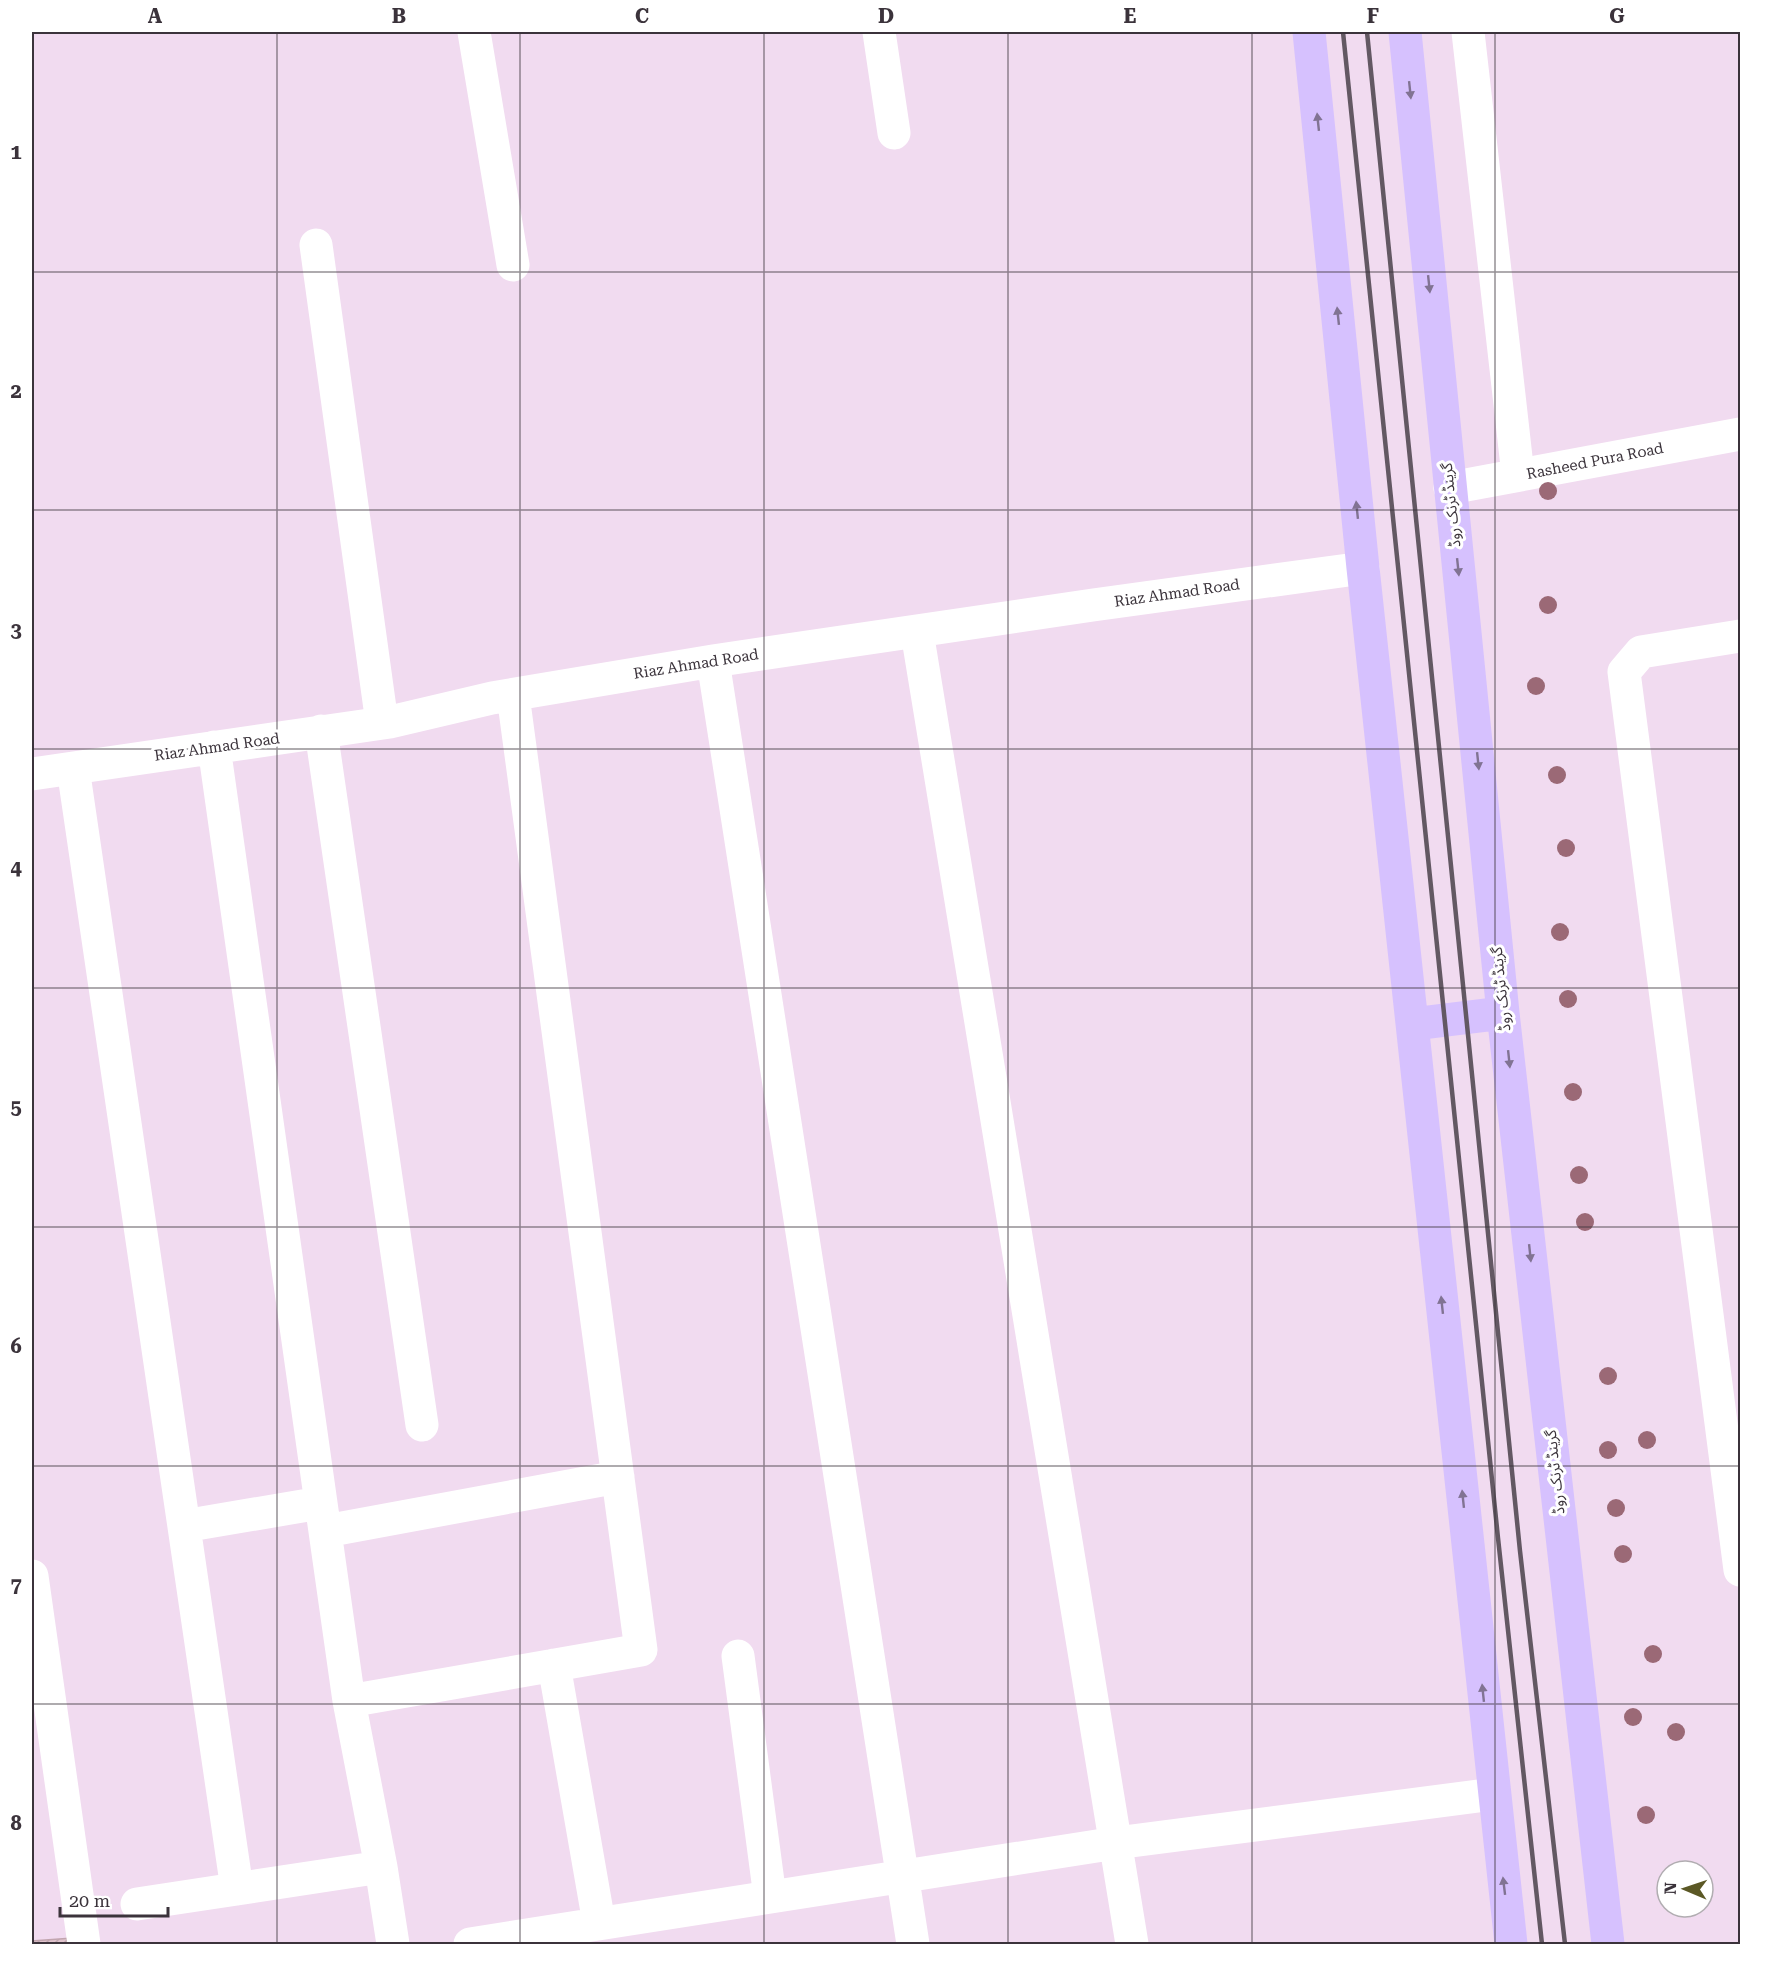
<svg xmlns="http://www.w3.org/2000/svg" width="1772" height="1976" font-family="'Roboto Serif','Noto Sans Arabic',serif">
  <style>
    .building { fill: url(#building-hatch); stroke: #c2a5af; stroke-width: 1.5 }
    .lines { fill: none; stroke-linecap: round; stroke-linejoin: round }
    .minor { stroke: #fff; stroke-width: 33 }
    .major { stroke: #d6c1fe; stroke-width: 33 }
    .rail { stroke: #635863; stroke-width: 4.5 }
    .tree { fill: #9b6976 }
    .oneway { fill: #817393 }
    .grid { fill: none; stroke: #3b333b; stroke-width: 1.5; stroke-opacity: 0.55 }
    .labels { text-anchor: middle; stroke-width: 6; stroke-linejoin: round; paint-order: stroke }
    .street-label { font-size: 15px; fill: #3b333b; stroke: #fff }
    .neatline { fill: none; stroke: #3b333b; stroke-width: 2 }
    .grid-label { font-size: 20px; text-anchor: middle; font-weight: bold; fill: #3b333b }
  </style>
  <defs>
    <pattern id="building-hatch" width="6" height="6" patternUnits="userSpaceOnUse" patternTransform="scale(1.5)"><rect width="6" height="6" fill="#e1c4ce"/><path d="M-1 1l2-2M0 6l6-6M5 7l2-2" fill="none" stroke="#c2a9b2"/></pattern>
  </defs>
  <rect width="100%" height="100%" fill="#f1dbf0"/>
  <path class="building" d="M 86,1937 L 87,1944 L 32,1944 L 32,1941 Z"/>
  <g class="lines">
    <path class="minor" d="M 474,32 L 513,265
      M 879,32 L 894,133
      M 1468,32 L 1518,475
      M 316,245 L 382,723
      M 1450,488 L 1740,434
      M 917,632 L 1132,1944
      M 1740,636 L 1641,652 L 1624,672 L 1740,1570
      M 713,661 L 913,1944
      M 321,731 L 422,1425
      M 214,747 L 349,1701 L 381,1867 L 393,1944
      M 73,768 L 237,1889
      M 32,774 L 390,722 L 492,698 L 713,661 L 1093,605 L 1363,568
      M 184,1526 L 320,1503
      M 326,1531 L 618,1477
      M 32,1576 L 84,1944
      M 738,1656 L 770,1897
      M 554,1665 L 599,1923
      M 349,1701 L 641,1650 L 513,695
      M 137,1904 L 381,1867
      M 470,1944 L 1116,1843 L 1494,1794"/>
    <path class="major" d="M 1309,32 L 1363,568 L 1511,1944
      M 1405,32 L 1503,1013 L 1608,1944
      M 1413,1024 L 1503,1013"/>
    <path class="rail" d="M 1343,32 L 1498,1538 L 1542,1944
      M 1367,32 L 1520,1551 L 1565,1944"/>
  </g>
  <g class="tree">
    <circle cx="1548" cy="491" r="9"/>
    <circle cx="1548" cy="605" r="9"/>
    <circle cx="1536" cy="686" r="9"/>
    <circle cx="1557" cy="775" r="9"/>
    <circle cx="1566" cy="848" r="9"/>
    <circle cx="1560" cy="932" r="9"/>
    <circle cx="1568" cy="999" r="9"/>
    <circle cx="1573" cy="1092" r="9"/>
    <circle cx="1579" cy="1175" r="9"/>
    <circle cx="1585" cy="1222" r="9"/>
    <circle cx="1608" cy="1376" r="9"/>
    <circle cx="1647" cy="1440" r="9"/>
    <circle cx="1608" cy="1450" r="9"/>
    <circle cx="1616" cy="1508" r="9"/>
    <circle cx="1623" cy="1554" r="9"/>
    <circle cx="1653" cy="1654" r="9"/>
    <circle cx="1633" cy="1717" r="9"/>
    <circle cx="1676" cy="1732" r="9"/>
    <circle cx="1646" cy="1815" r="9"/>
  </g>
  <defs><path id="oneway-solid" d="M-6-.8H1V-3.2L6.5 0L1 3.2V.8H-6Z" transform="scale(1.5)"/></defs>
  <g class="oneway">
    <use href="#oneway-solid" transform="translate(1410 90) rotate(84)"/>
    <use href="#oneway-solid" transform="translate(1318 122) rotate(-96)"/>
    <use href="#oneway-solid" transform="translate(1429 284) rotate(84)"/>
    <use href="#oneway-solid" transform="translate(1338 316) rotate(-96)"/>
    <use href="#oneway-solid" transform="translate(1357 510) rotate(-96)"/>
    <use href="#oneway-solid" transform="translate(1458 567) rotate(84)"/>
    <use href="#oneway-solid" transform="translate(1478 761) rotate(84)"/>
    <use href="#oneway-solid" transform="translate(1509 1059) rotate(84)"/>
    <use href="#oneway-solid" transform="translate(1530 1253) rotate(84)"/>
    <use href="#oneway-solid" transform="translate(1442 1305) rotate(-96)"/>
    <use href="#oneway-solid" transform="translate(1463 1499) rotate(-96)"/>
    <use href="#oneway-solid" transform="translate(1483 1693) rotate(-96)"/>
    <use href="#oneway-solid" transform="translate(1504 1886) rotate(-97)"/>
  </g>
  <path class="grid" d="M 277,32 L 277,1944M 520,32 L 520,1944M 764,32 L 764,1944M 1008,32 L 1008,1944M 1252,32 L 1252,1944M 1495,32 L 1495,1944M 32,272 L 1740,272M 32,510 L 1740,510M 32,749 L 1740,749M 32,988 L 1740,988M 32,1227 L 1740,1227M 32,1466 L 1740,1466M 32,1704 L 1740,1704"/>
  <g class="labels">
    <g class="street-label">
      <text transform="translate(1595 461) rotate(-11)" y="5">Rasheed Pura Road</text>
      <text transform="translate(1451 505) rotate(-96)" y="5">گرینڈ ٹرنک روڈ</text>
      <text transform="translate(1177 593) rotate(-8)" y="5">Riaz Ahmad Road</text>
      <text transform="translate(696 664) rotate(-9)" y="5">Riaz Ahmad Road</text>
      <text transform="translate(217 747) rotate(-8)" y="5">Riaz Ahmad Road</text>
      <text transform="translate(1501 989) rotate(-96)" y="5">گرینڈ ٹرنک روڈ</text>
      <text transform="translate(1555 1472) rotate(-96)" y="5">گرینڈ ٹرنک روڈ</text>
    </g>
  </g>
  <rect width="1772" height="1976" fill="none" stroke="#ffffff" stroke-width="66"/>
  <g transform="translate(1685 1889) rotate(272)"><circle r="28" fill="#ffffff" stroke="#b1adb1" stroke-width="1.5"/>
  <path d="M0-4.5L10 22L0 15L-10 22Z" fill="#5b5825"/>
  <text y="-9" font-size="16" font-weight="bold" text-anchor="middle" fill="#3b333b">N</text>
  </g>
  <path d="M60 1907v9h108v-9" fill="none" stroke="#3b333b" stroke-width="3"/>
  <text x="69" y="1907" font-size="18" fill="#3b333b" stroke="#ffffff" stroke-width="4.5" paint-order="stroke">20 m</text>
  <rect x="33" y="33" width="1706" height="1910" class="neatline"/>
  <g class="grid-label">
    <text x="155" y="23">A</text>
    <text x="399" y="23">B</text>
    <text x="642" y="23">C</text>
    <text x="886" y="23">D</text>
    <text x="1130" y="23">E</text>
    <text x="1373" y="23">F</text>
    <text x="1617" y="23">G</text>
    <text x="16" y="159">1</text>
    <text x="16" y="398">2</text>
    <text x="16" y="637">3</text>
    <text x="16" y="875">4</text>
    <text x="16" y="1114">5</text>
    <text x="16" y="1353">6</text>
    <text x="16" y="1592">7</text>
    <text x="16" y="1830">8</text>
  </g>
</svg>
